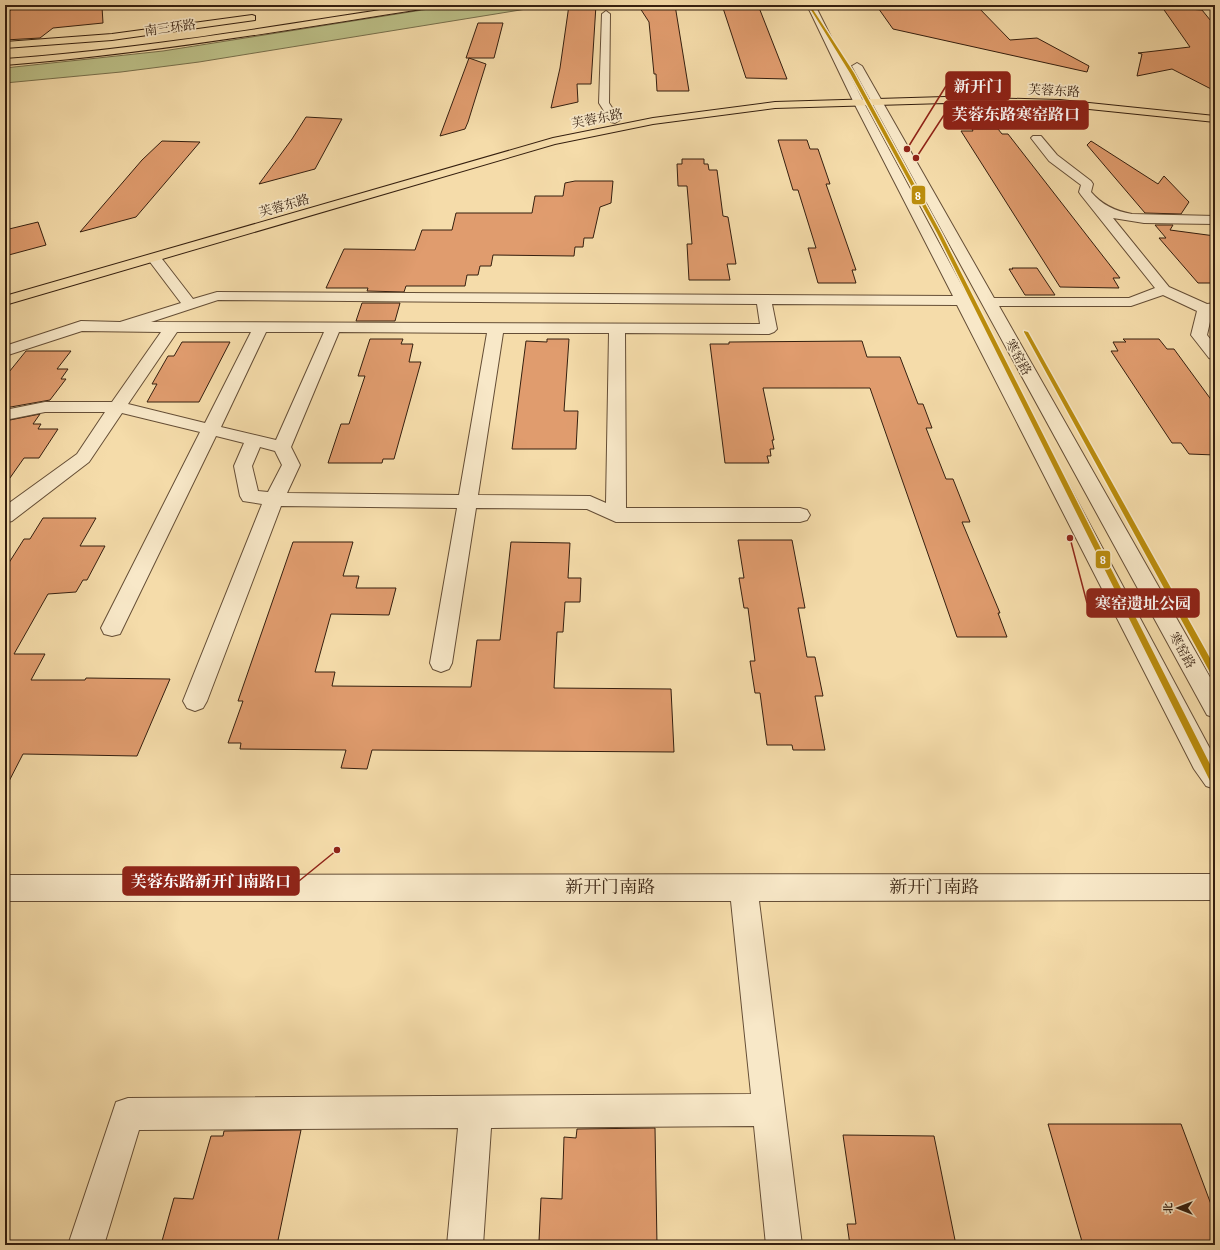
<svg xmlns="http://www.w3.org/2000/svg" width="1220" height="1250" font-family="'IM FELL Great Primer','Noto Serif SC',serif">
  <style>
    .green { fill: #bcc088; stroke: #78704c }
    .building { fill: #e09c6e; stroke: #351f0f }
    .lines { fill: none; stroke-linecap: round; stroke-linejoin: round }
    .minor-casing { stroke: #654e36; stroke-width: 2 }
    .major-casing { stroke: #351f0f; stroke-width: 2 }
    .highway-casing { stroke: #351f0f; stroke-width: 2 }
    .minor { fill: #f8e8c8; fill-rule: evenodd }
    .major { fill: #f5dcaa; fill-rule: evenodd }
    .highway { fill: #f5dcaa; fill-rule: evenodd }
    .metro-1-casing { stroke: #f8e8c8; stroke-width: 3 }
    .metro-1 { fill: #ba8c0c; fill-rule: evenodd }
    .labels { text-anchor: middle; stroke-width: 3.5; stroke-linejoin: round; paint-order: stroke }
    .far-street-label { font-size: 13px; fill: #351f0f; stroke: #f8e8c8 }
    .near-street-label { font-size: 18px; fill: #351f0f; stroke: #f8e8c8 }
    .leader { fill: none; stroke: #8f2418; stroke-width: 1.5 }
    .callout-dot { fill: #8f2418; stroke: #f8e8c8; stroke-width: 1.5 }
    .callout { fill: #8f2418; stroke: #8f2418; stroke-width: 1.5 }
    .callout-label { font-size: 16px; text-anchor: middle; font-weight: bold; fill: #fff }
    .line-badge { stroke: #f8e8c8; stroke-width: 1.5 }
    .badge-label { font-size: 11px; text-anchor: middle; font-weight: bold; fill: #fff }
  </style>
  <rect width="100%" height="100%" fill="#f5dcaa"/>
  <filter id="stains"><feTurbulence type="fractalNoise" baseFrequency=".005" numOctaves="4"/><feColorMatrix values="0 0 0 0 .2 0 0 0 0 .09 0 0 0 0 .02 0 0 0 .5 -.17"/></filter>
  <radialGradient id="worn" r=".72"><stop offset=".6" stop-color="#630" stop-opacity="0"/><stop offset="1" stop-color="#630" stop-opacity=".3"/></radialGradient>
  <path class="green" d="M 454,5 L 551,5 L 199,62 L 121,72 L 5,83 L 5,68 L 163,51 Z"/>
  <path class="building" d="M 18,5 L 102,7 L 103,23 L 53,28 L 40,38 L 5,40 L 5,14 Z
    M 569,5 L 596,5 L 591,84 L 577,84 L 578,102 L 551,108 L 560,68 Z
    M 638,5 L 675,5 L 689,91 L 657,91 L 656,74 L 654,74 L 649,22 Z
    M 722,5 L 758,5 L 787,79 L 746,78 Z
    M 876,5 L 943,9 L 940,5 L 976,5 L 1010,40 L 1037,38 L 1089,66 L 1087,72 L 893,29 Z
    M 1162,7 L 1202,10 L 1215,26 L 1215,91 L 1172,69 L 1137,76 L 1142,54 L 1138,53 L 1190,47 Z
    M 478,23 L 503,23 L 494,58 L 469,58 L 486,64 L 468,122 L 465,129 L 440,136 L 469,58 L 466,58 Z
    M 306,117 L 342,119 L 315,169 L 259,184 L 292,139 Z
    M 972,129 L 998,129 L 1002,134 L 1008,134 L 1120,278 L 1113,278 L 1119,288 L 1060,287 L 961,131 L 973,131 Z
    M 778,140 L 807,140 L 810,149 L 818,149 L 830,184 L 826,184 L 856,270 L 852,270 L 856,283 L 818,283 L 808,248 L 816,248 L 798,190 L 793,190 Z
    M 162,141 L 200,142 L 136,217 L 80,232 L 142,160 Z
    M 1091,141 L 1158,184 L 1164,176 L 1189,202 L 1181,214 L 1145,213 L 1087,145 Z
    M 682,159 L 704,159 L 704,164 L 708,164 L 709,170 L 717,170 L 723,216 L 728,217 L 736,264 L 727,264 L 730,280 L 689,280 L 687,244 L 692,244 L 687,186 L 678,186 L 677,164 L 682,164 Z
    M 575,181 L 613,181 L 611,203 L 600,207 L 593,238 L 584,238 L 583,247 L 575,247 L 574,256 L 493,255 L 491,266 L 480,266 L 478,275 L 467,275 L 465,286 L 406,286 L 404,292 L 367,291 L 368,288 L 326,288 L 344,249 L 415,250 L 422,230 L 452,230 L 456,213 L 532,213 L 535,196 L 563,196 L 565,183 Z
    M 38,222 L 46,245 L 5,256 L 5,230 Z
    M 1155,225 L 1173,225 L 1170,230 L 1215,236 L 1215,283 L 1198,283 L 1159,238 L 1166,238 Z
    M 1012,268 L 1037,268 L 1055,295 L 1025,295 L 1009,269 L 1013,269 Z
    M 362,303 L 400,303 L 395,321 L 356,321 Z
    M 370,339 L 403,339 L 401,344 L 413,344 L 409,362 L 421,362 L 394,459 L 383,459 L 382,463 L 328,463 L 341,424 L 349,424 L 365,376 L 358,376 Z
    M 547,339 L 569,339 L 564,411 L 578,411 L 576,449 L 512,449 L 526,341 L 547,342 Z
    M 1123,339 L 1159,339 L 1167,349 L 1174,349 L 1215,405 L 1215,455 L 1189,454 L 1181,443 L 1172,443 L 1111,351 L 1118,351 L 1113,342 L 1126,342 Z
    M 862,341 L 867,357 L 900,357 L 918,404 L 923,404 L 932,428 L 926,428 L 946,479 L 953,479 L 970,522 L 962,522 L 1000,613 L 998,613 L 1007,637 L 957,637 L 870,388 L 763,388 L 774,440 L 772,440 L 774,449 L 770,449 L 771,456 L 767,456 L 769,463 L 725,463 L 710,344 L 729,344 L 729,342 Z
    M 182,342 L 230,342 L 199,402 L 147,402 L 157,384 L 152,384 L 168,356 L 174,356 Z
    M 26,351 L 71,351 L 57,369 L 68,369 L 61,379 L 66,379 L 50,400 L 5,408 L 5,377 Z
    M 40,414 L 33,424 L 41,424 L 38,429 L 58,429 L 39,458 L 24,458 L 5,485 L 5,421 Z
    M 43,518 L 96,518 L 80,546 L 105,546 L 87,580 L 83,580 L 76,592 L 48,594 L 14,654 L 45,654 L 31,680 L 85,680 L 86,678 L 170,679 L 137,756 L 23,754 L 5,789 L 5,569 L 24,539 L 30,539 Z
    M 738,540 L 792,540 L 805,608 L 798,608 L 807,657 L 815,657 L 823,696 L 815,696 L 825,750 L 793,750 L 792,745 L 767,745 L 760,693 L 755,693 L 750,661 L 755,661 L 748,608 L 744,608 L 739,578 L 744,578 Z
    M 293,542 L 353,542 L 343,576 L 359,576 L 356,588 L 396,588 L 389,615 L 331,614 L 315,672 L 335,672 L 332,686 L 471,687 L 477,640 L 500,640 L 511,542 L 570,543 L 568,578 L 581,578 L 580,602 L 565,602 L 563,632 L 557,632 L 554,688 L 671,689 L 674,752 L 372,750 L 367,769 L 341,768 L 346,750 L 240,749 L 241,743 L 228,743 L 243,701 L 238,701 Z
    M 1048,1124 L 1181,1124 L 1215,1215 L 1215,1245 L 1083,1245 Z
    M 655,1128 L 657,1245 L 555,1245 L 555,1241 L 539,1241 L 541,1198 L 562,1199 L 564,1137 L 576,1138 L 577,1129 Z
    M 301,1130 L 277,1245 L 176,1245 L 177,1241 L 162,1241 L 174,1198 L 193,1199 L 211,1136 L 223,1136 L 224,1131 Z
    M 843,1135 L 934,1136 L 956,1245 L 850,1245 L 847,1224 L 856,1224 Z"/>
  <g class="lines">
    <defs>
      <path id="minor" d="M 807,5 L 815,5 L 864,103 L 1215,758 L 1215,789 L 1206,786 L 1194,769 L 957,305 L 772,304 L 777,329 L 774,332 L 769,334 L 625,333 L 626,508 L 800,508 L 807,510 L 810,515 L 807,520 L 800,522 L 616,522 L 587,509 L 476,508 L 452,663 L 449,669 L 441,672 L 433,669 L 430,663 L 457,508 L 281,506 L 207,701 L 203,708 L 195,711 L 187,708 L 183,701 L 262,504 L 243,501 L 240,496 L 234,466 L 244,443 L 216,436 L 120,634 L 112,636 L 104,634 L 101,628 L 200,432 L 122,413 L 89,462 L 12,521 L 5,523 L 5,506 L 77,454 L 105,412 L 45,412 L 5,420 L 5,410 L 45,402 L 112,402 L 161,332 L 82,331 L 5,356 L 5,346 L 81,321 L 120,322 L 181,303 L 147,258 L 149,255 L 159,255 L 193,299 L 217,292 L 953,296 L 854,103 ZM 218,300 L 757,304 L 760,324 L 151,322 ZM 177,332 L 251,332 L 205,423 L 128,404 ZM 266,332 L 324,332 L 276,440 L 221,427 ZM 339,332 L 487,333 L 459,495 L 287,493 L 300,465 L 291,447 ZM 503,333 L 609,333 L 606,503 L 590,496 L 478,495 ZM 260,447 L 275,451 L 282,465 L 268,492 L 258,491 L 252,466 Z
        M 606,11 L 610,14 L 609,103 L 620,120 L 615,123 L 611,122 L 599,103 L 602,14 Z
        M 857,63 L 862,66 L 994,298 L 1129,298 L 1155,288 L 1081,195 L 1079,192 L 1081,185 L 1049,161 L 1031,138 L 1033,136 L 1041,136 L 1057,155 L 1091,181 L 1093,184 L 1091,192 C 1102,205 1115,211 1132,214 L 1215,216 L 1215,224 L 1144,223 L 1113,218 L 1169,287 L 1207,304 L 1215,303 L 1215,313 L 1212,313 L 1207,335 L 1215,345 L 1215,360 L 1209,358 L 1191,335 L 1197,311 L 1163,295 L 1131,306 L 999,306 L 1215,686 L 1215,718 L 1207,715 L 852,66 Z
        M 1215,874 L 1215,900 L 759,901 L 802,1245 L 766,1245 L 754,1126 L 491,1128 L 483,1245 L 447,1245 L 458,1128 L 139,1130 L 104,1245 L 68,1245 L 112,1114 L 116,1102 L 128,1098 L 751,1094 L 731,901 L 5,901 L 5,875 Z"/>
      <path id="major" d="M 945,97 L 1060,100 L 1215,116 L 1215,122 L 1060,106 L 945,103 L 775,108 L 653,124 L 555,144 L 5,305 L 5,296 L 553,138 L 653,118 L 775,102 Z"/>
      <path id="highway" d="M 412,5 L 432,5 L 428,8 C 287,30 147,54 5,65 L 5,59 C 142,49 276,26 412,5 Z
        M 252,15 L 255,16 L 255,20 L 112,40 L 5,48 L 5,42 L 112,34 Z"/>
    </defs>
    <use href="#minor" class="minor-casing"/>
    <use href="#major" class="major-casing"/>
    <use href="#highway" class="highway-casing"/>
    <use href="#minor" class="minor"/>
    <use href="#major" class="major"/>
    <use href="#highway" class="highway"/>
    <defs>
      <path id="metro-1" d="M 808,5 L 810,5 L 854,73 L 941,233 L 1215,774 L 1215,786 L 1212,785 L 937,233 L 850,73 Z
        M 1024,331 L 1028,332 L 1215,667 L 1215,677 L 1212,676 L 1024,332 Z"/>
    </defs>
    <use href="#metro-1" class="metro-1-casing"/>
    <use href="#metro-1" class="metro-1"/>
  </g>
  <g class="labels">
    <g class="far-street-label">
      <text transform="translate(170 27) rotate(-8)" y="5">南三环路</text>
      <text transform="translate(1054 90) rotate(3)" y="5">芙蓉东路</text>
      <text transform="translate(597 118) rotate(-12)" y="5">芙蓉东路</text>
      <text transform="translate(284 205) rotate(-16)" y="5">芙蓉东路</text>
      <text transform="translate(1019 357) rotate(61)" y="5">寒窑路</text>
      <text transform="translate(1183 650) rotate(61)" y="5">寒窑路</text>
    </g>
    <g class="near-street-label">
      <text x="610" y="893">新开门南路</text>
      <text x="934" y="893">新开门南路</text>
    </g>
  </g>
  <path class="leader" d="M907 149L946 86M916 158L944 115M1070 538L1087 603M337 850L299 881"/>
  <g class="callout-dot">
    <circle cx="907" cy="149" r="4"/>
    <circle cx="916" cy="158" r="4"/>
    <circle cx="1070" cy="538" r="4"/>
    <circle cx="337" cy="850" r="4"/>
  </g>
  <g class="callout">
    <rect x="946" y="72" width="64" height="28" rx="4"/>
    <rect x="944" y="101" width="144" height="28" rx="4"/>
    <rect x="1087" y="589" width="112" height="28" rx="4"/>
    <rect x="123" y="867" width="176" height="28" rx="4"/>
  </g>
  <g class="callout-label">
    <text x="978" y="92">新开门</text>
    <text x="1016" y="120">芙蓉东路寒窑路口</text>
    <text x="1143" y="609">寒窑遗址公园</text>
    <text x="211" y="887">芙蓉东路新开门南路口</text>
  </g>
  <g class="line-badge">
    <rect x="911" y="185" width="15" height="20" rx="4" fill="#ba8c0c"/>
    <rect x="1095" y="550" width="16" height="19" rx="4" fill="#ba8c0c"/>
  </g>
  <g class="badge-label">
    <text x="918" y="199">8</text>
    <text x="1103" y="563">8</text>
  </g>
  <rect width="1220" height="1250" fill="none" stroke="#f5dcaa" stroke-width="20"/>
  <rect x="6" y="6" width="1208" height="1238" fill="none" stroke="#351f0f" stroke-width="2"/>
  <rect x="10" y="10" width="1200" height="1230" fill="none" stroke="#351f0f"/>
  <g transform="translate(1178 1208) rotate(270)" stroke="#f8e8c8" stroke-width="3" paint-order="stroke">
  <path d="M0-3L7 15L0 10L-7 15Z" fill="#351f0f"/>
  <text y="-6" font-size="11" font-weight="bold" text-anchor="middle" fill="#351f0f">北</text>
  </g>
  <rect width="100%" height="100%" filter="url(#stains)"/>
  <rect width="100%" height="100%" fill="url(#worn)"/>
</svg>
